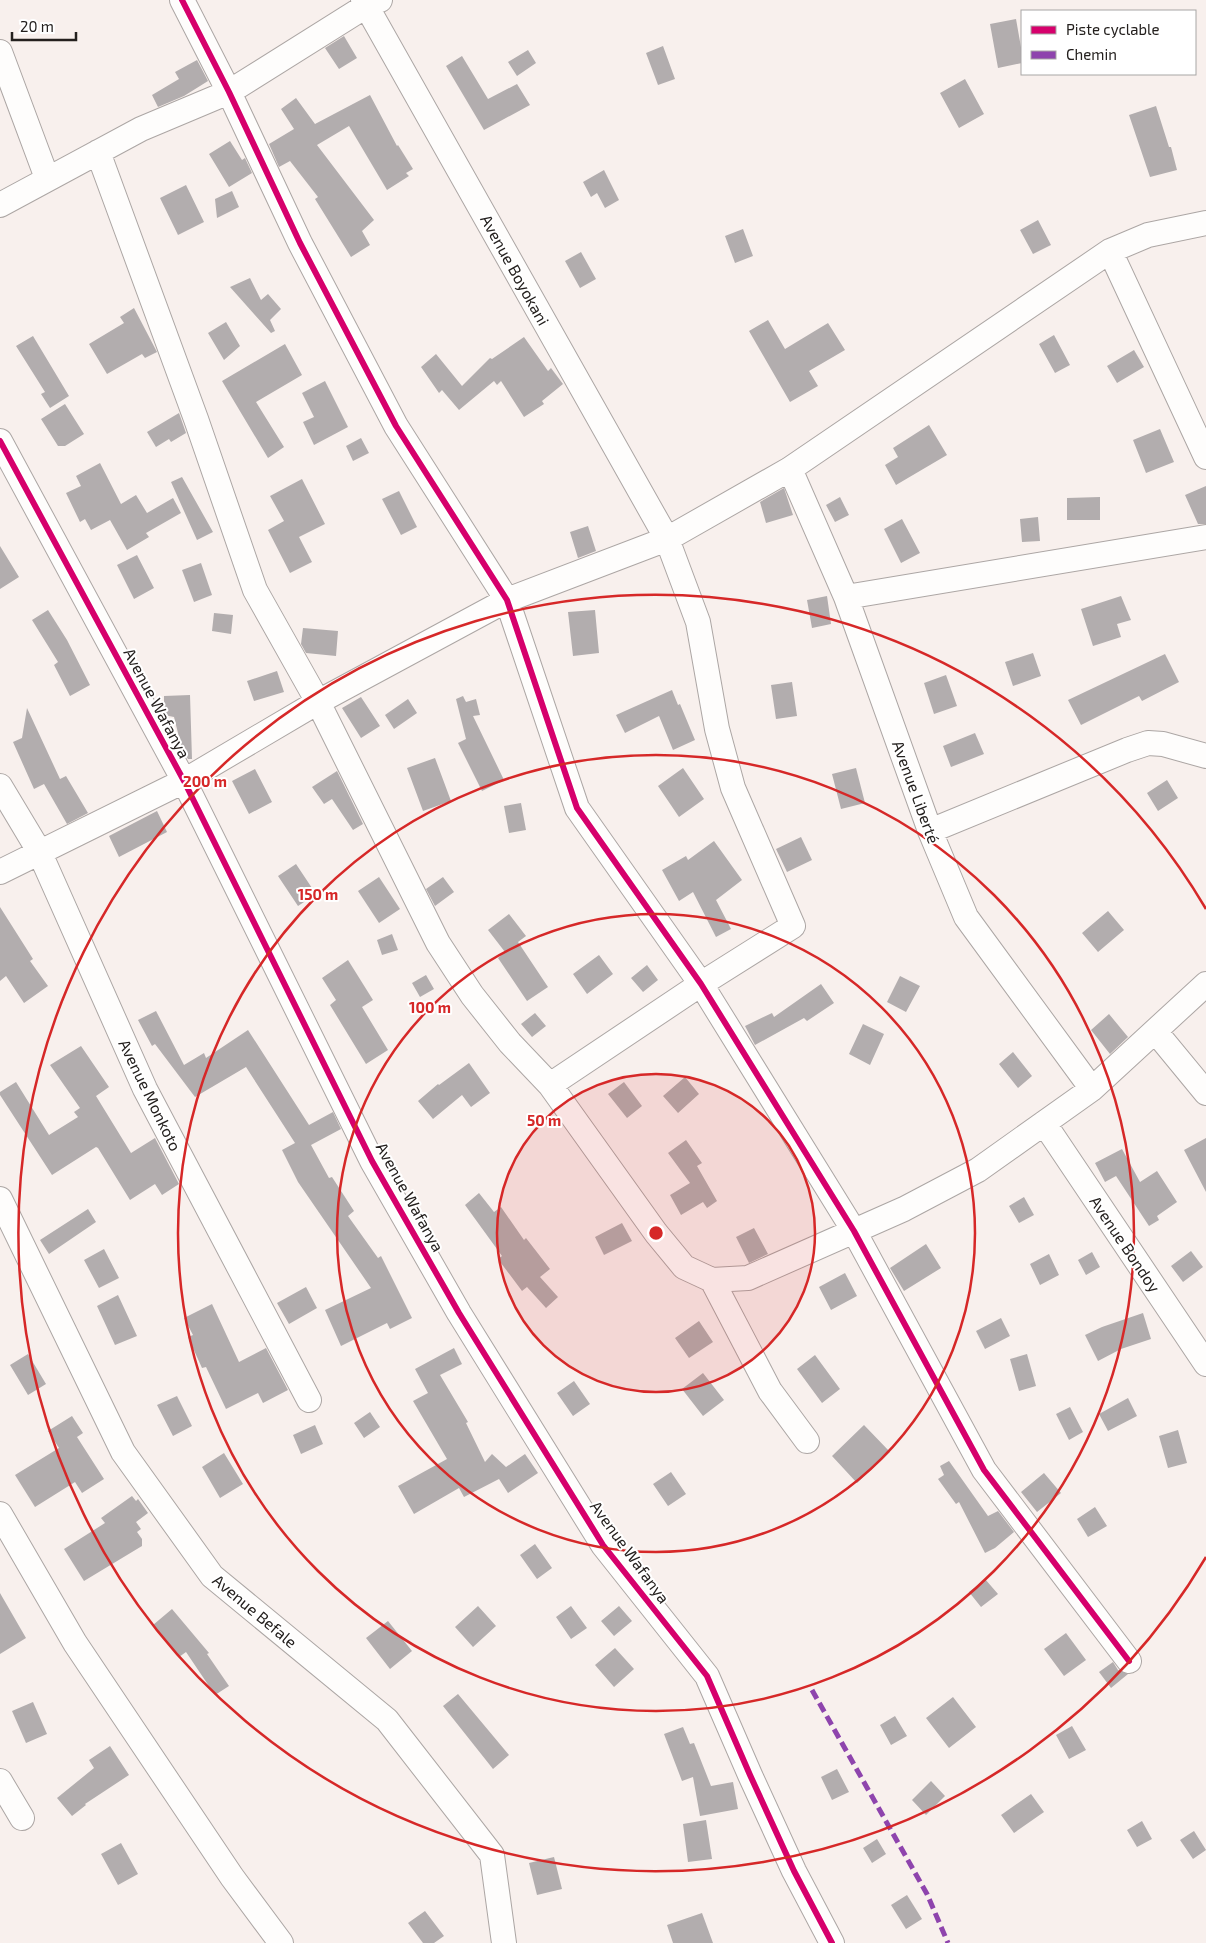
<svg xmlns="http://www.w3.org/2000/svg" width="1206" height="1943" font-family="'Exo 2',sans-serif">
  <style>
    .building { fill: #b2adae }
    .lines { fill: none; stroke-linecap: round; stroke-linejoin: round }
    .street-casing { stroke: #aca6a4; stroke-width: 26 }
    .street { stroke: #fefdfc; stroke-width: 24 }
    .quiet { stroke: #8e44ad; stroke-width: 5; stroke-dasharray: 10 5; stroke-linecap: butt }
    .cycleway-casing { stroke: #fff; stroke-width: 9 }
    .cycleway { stroke: #d6006c; stroke-width: 6 }
    .ring { fill: none; stroke: #d62828; stroke-width: 2.5 }
    .labels { text-anchor: middle; stroke-width: 4; stroke-linejoin: round; paint-order: stroke }
    .street-label { font-size: 16px; fill: #24201e; stroke: #fff }
    .centre { fill: #d62828; stroke: #fff; stroke-width: 2.5 }
    .ring-label { font-size: 15px; text-anchor: middle; font-weight: bold; fill: #d62828; stroke: #fff; stroke-width: 4; stroke-linejoin: round; paint-order: stroke }
  </style>
  <rect width="100%" height="100%" fill="#f8f0ed"/>
  <path class="building" d="M 1016,19 L 1022,53 L 1022,63 L 998,68 L 990,24 Z
    M 344,36 L 357,58 L 339,69 L 325,48 Z
    M 663,46 L 675,79 L 658,85 L 646,53 Z
    M 528,50 L 536,63 L 517,76 L 508,62 Z
    M 462,56 L 488,99 L 517,84 L 530,105 L 484,130 L 446,66 Z
    M 197,60 L 208,81 L 184,96 L 158,107 L 152,95 L 179,79 L 175,72 Z
    M 965,79 L 984,114 L 959,128 L 940,93 Z
    M 370,95 L 397,146 L 398,145 L 413,169 L 406,173 L 409,176 L 387,190 L 349,126 L 317,145 L 374,220 L 362,231 L 370,245 L 351,257 L 315,199 L 318,197 L 290,161 L 279,167 L 269,144 L 294,129 L 281,109 L 296,98 L 315,124 Z
    M 1156,106 L 1169,147 L 1171,147 L 1177,170 L 1150,177 L 1129,115 Z
    M 230,141 L 242,160 L 245,158 L 252,173 L 229,187 L 209,154 Z
    M 604,170 L 619,200 L 605,208 L 597,193 L 591,197 L 583,182 Z
    M 186,185 L 204,222 L 178,235 L 160,198 Z
    M 232,191 L 239,207 L 217,218 L 215,199 Z
    M 1038,220 L 1051,245 L 1033,254 L 1020,230 Z
    M 743,229 L 753,256 L 735,263 L 725,236 Z
    M 581,252 L 596,279 L 580,288 L 565,261 Z
    M 250,278 L 261,300 L 268,294 L 281,309 L 270,320 L 275,331 L 271,333 L 230,287 Z
    M 134,308 L 157,352 L 145,358 L 142,354 L 107,374 L 89,344 L 124,323 L 120,317 Z
    M 768,320 L 785,349 L 828,323 L 845,350 L 809,371 L 818,386 L 790,402 L 749,331 Z
    M 226,322 L 240,346 L 224,360 L 208,333 Z
    M 1054,335 L 1070,365 L 1055,373 L 1039,344 Z
    M 33,336 L 69,396 L 50,408 L 41,394 L 45,392 L 16,346 Z
    M 524,337 L 548,371 L 551,368 L 563,384 L 542,401 L 544,404 L 524,417 L 501,381 L 497,385 L 494,381 L 459,410 L 442,390 L 439,393 L 421,367 L 436,354 L 462,386 L 490,358 L 492,359 Z
    M 285,344 L 302,375 L 256,402 L 284,447 L 268,458 L 222,381 Z
    M 1134,350 L 1144,367 L 1117,383 L 1107,366 Z
    M 325,381 L 348,427 L 314,445 L 303,422 L 314,417 L 302,393 Z
    M 65,404 L 84,434 L 65,446 L 58,446 L 41,419 Z
    M 179,413 L 186,433 L 171,442 L 169,439 L 156,447 L 147,432 Z
    M 929,425 L 947,455 L 896,485 L 885,465 L 898,457 L 893,448 Z
    M 1160,429 L 1174,462 L 1146,473 L 1133,440 Z
    M 361,438 L 369,453 L 353,461 L 346,446 Z
    M 100,463 L 121,504 L 136,495 L 147,513 L 173,498 L 181,513 L 146,533 L 149,537 L 127,550 L 110,520 L 91,530 L 85,519 L 80,522 L 66,493 L 81,486 L 76,476 Z
    M 182,477 L 213,532 L 197,540 L 171,482 Z
    M 302,479 L 325,524 L 299,537 L 312,562 L 290,573 L 268,530 L 284,521 L 270,496 Z
    M 1206,486 L 1206,524 L 1198,524 L 1185,495 Z
    M 784,488 L 793,515 L 766,523 L 760,502 Z
    M 399,491 L 417,527 L 401,535 L 382,499 Z
    M 840,497 L 849,515 L 835,522 L 826,505 Z
    M 1100,497 L 1100,520 L 1067,520 L 1067,498 Z
    M 1038,517 L 1040,541 L 1022,542 L 1020,519 Z
    M 902,519 L 920,553 L 901,563 L 884,529 Z
    M 588,526 L 596,551 L 578,558 L 570,532 Z
    M 0,546 L 19,577 L 0,589 Z
    M 137,555 L 154,588 L 134,599 L 117,565 Z
    M 201,563 L 212,595 L 194,602 L 182,570 Z
    M 827,596 L 831,624 L 812,628 L 807,600 Z
    M 1121,596 L 1131,620 L 1117,624 L 1121,637 L 1093,646 L 1081,609 Z
    M 48,610 L 67,640 L 90,685 L 70,696 L 54,665 L 58,662 L 32,620 Z
    M 595,610 L 599,653 L 573,656 L 568,612 Z
    M 214,613 L 233,615 L 231,634 L 212,631 Z
    M 303,628 L 338,631 L 336,656 L 306,653 L 301,644 Z
    M 1033,653 L 1041,676 L 1013,686 L 1005,662 Z
    M 1165,654 L 1179,682 L 1142,701 L 1139,696 L 1081,725 L 1068,700 Z
    M 277,671 L 284,692 L 254,701 L 247,681 Z
    M 946,675 L 957,706 L 934,714 L 924,683 Z
    M 792,682 L 797,716 L 776,719 L 771,685 Z
    M 672,690 L 678,705 L 680,704 L 695,740 L 673,750 L 659,716 L 625,733 L 616,715 Z
    M 190,695 L 192,759 L 188,759 L 182,749 L 174,717 L 164,715 L 164,696 Z
    M 463,696 L 466,702 L 476,699 L 480,715 L 473,716 L 504,780 L 482,791 L 458,743 L 466,739 L 456,699 Z
    M 361,697 L 380,726 L 361,738 L 342,708 Z
    M 408,699 L 417,713 L 394,729 L 385,715 Z
    M 27,708 L 60,779 L 66,776 L 88,813 L 67,824 L 44,784 L 34,789 L 13,742 L 22,738 Z
    M 975,733 L 984,754 L 951,767 L 943,746 Z
    M 435,758 L 451,801 L 423,811 L 407,768 Z
    M 683,768 L 704,799 L 679,817 L 658,786 Z
    M 856,768 L 865,803 L 841,809 L 832,774 Z
    M 255,769 L 272,802 L 249,814 L 232,781 Z
    M 337,771 L 363,824 L 353,830 L 332,799 L 324,804 L 312,787 Z
    M 1167,780 L 1178,798 L 1158,811 L 1147,793 Z
    M 521,803 L 526,830 L 509,833 L 504,806 Z
    M 157,811 L 167,832 L 119,857 L 109,836 Z
    M 801,837 L 812,860 L 787,872 L 776,849 Z
    M 714,841 L 742,880 L 716,900 L 731,929 L 716,937 L 693,892 L 679,901 L 662,870 L 686,856 L 688,860 Z
    M 296,864 L 316,894 L 298,906 L 278,876 Z
    M 379,877 L 400,909 L 379,923 L 358,891 Z
    M 443,877 L 454,892 L 435,906 L 426,889 Z
    M 0,907 L 33,959 L 30,961 L 48,986 L 24,1003 L 6,976 L 0,981 Z
    M 1108,911 L 1124,930 L 1098,952 L 1082,933 Z
    M 509,914 L 526,936 L 518,942 L 548,987 L 527,1001 L 498,958 L 505,952 L 488,930 Z
    M 392,934 L 398,950 L 382,955 L 377,940 Z
    M 599,955 L 613,974 L 587,994 L 573,974 Z
    M 348,960 L 373,1000 L 362,1007 L 388,1050 L 366,1064 L 330,1005 L 336,1000 L 322,978 Z
    M 647,965 L 658,980 L 643,992 L 631,978 Z
    M 426,975 L 434,989 L 420,997 L 412,983 Z
    M 900,976 L 920,986 L 906,1012 L 887,1002 Z
    M 821,984 L 834,1003 L 807,1021 L 804,1018 L 755,1045 L 745,1026 L 772,1013 L 774,1017 Z
    M 156,1011 L 184,1065 L 204,1053 L 206,1058 L 248,1030 L 309,1125 L 333,1112 L 341,1129 L 311,1145 L 329,1178 L 332,1177 L 354,1211 L 348,1216 L 378,1258 L 381,1256 L 412,1318 L 390,1329 L 387,1323 L 341,1346 L 325,1310 L 371,1288 L 298,1182 L 282,1150 L 295,1143 L 246,1067 L 195,1097 L 155,1044 L 152,1046 L 138,1020 Z
    M 535,1013 L 546,1026 L 532,1037 L 521,1024 Z
    M 1109,1014 L 1128,1037 L 1110,1054 L 1091,1030 Z
    M 863,1024 L 884,1034 L 870,1065 L 849,1054 Z
    M 81,1046 L 109,1087 L 96,1096 L 131,1153 L 155,1138 L 156,1140 L 179,1184 L 162,1195 L 155,1184 L 130,1200 L 98,1148 L 96,1147 L 52,1175 L 0,1095 L 0,1092 L 16,1082 L 49,1135 L 78,1117 L 74,1112 L 80,1108 L 50,1065 Z
    M 1013,1052 L 1032,1076 L 1018,1088 L 999,1064 Z
    M 469,1063 L 490,1093 L 471,1107 L 462,1095 L 433,1119 L 418,1101 L 438,1084 L 439,1085 Z
    M 685,1077 L 699,1094 L 678,1113 L 663,1096 Z
    M 624,1082 L 642,1106 L 627,1118 L 608,1094 Z
    M 1206,1138 L 1206,1192 L 1184,1150 Z
    M 686,1140 L 702,1163 L 697,1166 L 717,1201 L 707,1208 L 703,1202 L 681,1215 L 670,1195 L 690,1183 L 668,1153 Z
    M 1122,1149 L 1140,1182 L 1157,1171 L 1177,1202 L 1157,1216 L 1159,1220 L 1149,1226 L 1116,1176 L 1105,1182 L 1095,1163 Z
    M 479,1193 L 494,1212 L 501,1207 L 524,1240 L 526,1238 L 550,1269 L 540,1277 L 558,1297 L 546,1308 L 527,1287 L 522,1291 L 498,1259 L 502,1256 L 465,1205 Z
    M 1024,1197 L 1034,1215 L 1019,1223 L 1009,1206 Z
    M 88,1209 L 96,1222 L 49,1254 L 40,1240 Z
    M 622,1223 L 632,1241 L 604,1255 L 595,1237 Z
    M 754,1228 L 768,1254 L 749,1263 L 736,1237 Z
    M 926,1244 L 941,1268 L 904,1291 L 890,1268 Z
    M 104,1249 L 119,1278 L 99,1288 L 84,1260 Z
    M 1191,1251 L 1203,1267 L 1183,1282 L 1171,1266 Z
    M 1092,1252 L 1100,1267 L 1086,1275 L 1078,1260 Z
    M 1049,1254 L 1059,1275 L 1040,1285 L 1030,1264 Z
    M 845,1273 L 857,1296 L 831,1310 L 819,1287 Z
    M 306,1287 L 317,1308 L 289,1324 L 277,1303 Z
    M 118,1295 L 137,1336 L 115,1345 L 97,1306 Z
    M 212,1304 L 239,1362 L 266,1348 L 288,1390 L 263,1403 L 258,1393 L 226,1409 L 206,1367 L 202,1368 L 188,1337 L 193,1335 L 184,1318 Z
    M 1143,1313 L 1151,1339 L 1121,1349 L 1098,1361 L 1085,1335 L 1102,1327 Z
    M 1001,1318 L 1010,1336 L 985,1349 L 976,1331 Z
    M 699,1321 L 713,1342 L 689,1358 L 675,1338 Z
    M 454,1348 L 462,1364 L 440,1375 L 468,1422 L 466,1423 L 485,1462 L 492,1454 L 506,1467 L 525,1454 L 538,1473 L 508,1493 L 499,1479 L 464,1497 L 459,1488 L 414,1514 L 398,1486 L 447,1459 L 413,1401 L 428,1393 L 415,1369 Z
    M 28,1354 L 46,1384 L 28,1395 L 10,1365 Z
    M 1027,1354 L 1036,1386 L 1019,1391 L 1010,1359 Z
    M 815,1355 L 840,1389 L 822,1403 L 797,1369 Z
    M 703,1373 L 724,1400 L 703,1416 L 682,1389 Z
    M 574,1381 L 590,1404 L 573,1416 L 557,1393 Z
    M 177,1396 L 192,1426 L 173,1436 L 157,1405 Z
    M 1128,1398 L 1137,1416 L 1108,1431 L 1099,1414 Z
    M 1070,1407 L 1083,1432 L 1069,1440 L 1056,1414 Z
    M 370,1412 L 380,1427 L 364,1438 L 354,1423 Z
    M 72,1416 L 83,1433 L 77,1437 L 104,1479 L 82,1493 L 75,1482 L 35,1507 L 15,1475 L 59,1448 L 48,1431 Z
    M 315,1425 L 323,1444 L 301,1454 L 293,1435 Z
    M 864,1425 L 890,1452 L 857,1483 L 832,1456 Z
    M 1178,1430 L 1187,1463 L 1168,1468 L 1159,1436 Z
    M 224,1453 L 243,1484 L 220,1498 L 202,1467 Z
    M 949,1461 L 988,1516 L 998,1511 L 1014,1532 L 995,1548 L 985,1553 L 959,1502 L 956,1504 L 938,1479 L 944,1475 L 940,1466 Z
    M 671,1472 L 686,1494 L 668,1506 L 653,1484 Z
    M 1044,1473 L 1061,1493 L 1037,1512 L 1021,1492 Z
    M 132,1496 L 136,1501 L 138,1499 L 148,1513 L 136,1522 L 141,1529 L 137,1532 L 142,1539 L 142,1546 L 84,1581 L 64,1549 L 105,1523 L 101,1518 Z
    M 1095,1507 L 1107,1526 L 1088,1537 L 1077,1519 Z
    M 535,1544 L 552,1568 L 537,1579 L 520,1555 Z
    M 985,1579 L 998,1594 L 981,1607 L 969,1592 Z
    M 0,1593 L 26,1638 L 0,1654 Z
    M 478,1606 L 496,1626 L 473,1647 L 455,1627 Z
    M 571,1606 L 587,1628 L 571,1639 L 556,1617 Z
    M 619,1606 L 632,1621 L 614,1636 L 601,1621 Z
    M 172,1609 L 209,1653 L 207,1654 L 229,1686 L 215,1695 L 186,1652 L 179,1657 L 153,1625 Z
    M 388,1621 L 412,1651 L 390,1669 L 366,1638 Z
    M 1066,1633 L 1086,1660 L 1064,1676 L 1044,1649 Z
    M 615,1648 L 634,1669 L 614,1687 L 595,1665 Z
    M 1113,1662 L 1118,1670 L 1128,1674 L 1111,1688 L 1099,1672 Z
    M 458,1694 L 509,1755 L 493,1769 L 443,1706 Z
    M 953,1697 L 976,1727 L 949,1748 L 926,1718 Z
    M 33,1702 L 47,1734 L 26,1743 L 12,1711 Z
    M 895,1716 L 907,1736 L 891,1745 L 880,1725 Z
    M 1072,1726 L 1086,1750 L 1069,1759 L 1056,1735 Z
    M 683,1727 L 690,1744 L 694,1743 L 711,1786 L 733,1782 L 738,1809 L 700,1816 L 693,1777 L 682,1781 L 664,1734 Z
    M 110,1746 L 129,1775 L 85,1804 L 86,1805 L 72,1816 L 57,1798 L 94,1768 L 89,1760 Z
    M 837,1769 L 849,1792 L 832,1800 L 821,1777 Z
    M 931,1781 L 945,1796 L 926,1815 L 912,1800 Z
    M 1031,1794 L 1044,1812 L 1014,1833 L 1001,1815 Z
    M 706,1820 L 712,1859 L 688,1862 L 683,1824 Z
    M 1142,1821 L 1152,1839 L 1137,1847 L 1127,1830 Z
    M 1194,1831 L 1206,1850 L 1193,1859 L 1180,1840 Z
    M 877,1839 L 886,1854 L 872,1863 L 863,1848 Z
    M 121,1843 L 138,1874 L 118,1885 L 101,1854 Z
    M 554,1857 L 562,1889 L 537,1895 L 529,1863 Z
    M 907,1895 L 922,1919 L 906,1929 L 891,1905 Z
    M 425,1911 L 444,1936 L 434,1943 L 423,1943 L 408,1923 Z
    M 702,1913 L 713,1943 L 673,1943 L 667,1925 Z"/>
  <g class="lines">
    <defs>
      <path id="street" d="M 182,0 L 229,92 L 300,243 L 396,426 L 507,600 L 577,808 L 701,984 L 854,1231 L 984,1470 L 1129,1661
        M 363,0 L 667,539 L 698,622 L 717,729 L 733,788 L 793,926 L 701,984 L 550,1085
        M 0,52 L 47,178
        M 98,152 L 196,419 L 255,590 L 318,702 L 438,943 L 472,995 L 510,1043 L 550,1085 L 656,1233 L 684,1267 L 712,1280 L 748,1278 L 904,1209 L 978,1170 L 1092,1089 L 1206,984
        M 0,205 L 141,129 L 229,92 L 366,6 L 380,0
        M 1110,251 L 1206,457
        M 0,441 L 184,781 L 372,1161 L 459,1313 L 603,1545 L 707,1676 L 750,1775 L 794,1871 L 832,1943
        M 790,469 L 846,597 L 930,831 L 966,917 L 1092,1089
        M 846,597 L 1206,537
        M 0,786 L 39,851 L 145,1089 L 309,1400
        M 930,831 L 1127,750 L 1148,743 L 1163,744 L 1206,756
        M 0,872 L 184,781 L 318,702 L 507,600 L 667,539 L 790,469 L 1110,251 L 1148,235 L 1206,223
        M 1155,1031 L 1206,1093
        M 1044,1123 L 1206,1364
        M 0,1199 L 123,1452 L 212,1576 L 387,1720 L 492,1855 L 504,1943
        M 712,1280 L 770,1391 L 807,1441
        M 0,1514 L 75,1643 L 232,1877 L 281,1943
        M 0,1781 L 22,1818"/>
    </defs>
    <use href="#street" class="street-casing"/>
    <use href="#street" class="street"/>
    <path class="quiet" d="M 812,1690 L 927,1894 L 948,1943"/>
    <defs>
      <path id="cycleway" d="M 182,0 L 229,92 L 300,243 L 396,426 L 507,600 L 577,808 L 701,984 L 854,1231 L 984,1470 L 1129,1661
        M 0,441 L 184,781 L 372,1161 L 459,1313 L 603,1545 L 707,1676 L 750,1775 L 794,1871 L 832,1943"/>
    </defs>
    <use href="#cycleway" class="cycleway-casing"/>
    <use href="#cycleway" class="cycleway"/>
  </g>
  <circle cx="656" cy="1233" r="159" fill="#d62828" fill-opacity=".12"/>
  <g class="ring">
    <circle cx="656" cy="1233" r="159"/>
    <circle cx="656" cy="1233" r="319"/>
    <circle cx="656" cy="1233" r="478"/>
    <path d="M1206 1557A638 638 0 1 1 1206 909"/>
  </g>
  <g class="labels">
    <g class="street-label">
      <text transform="translate(515 270) rotate(61)" y="6">Avenue Boyokani</text>
      <text transform="translate(157 703) rotate(62)" y="6">Avenue Wafanya</text>
      <text transform="translate(916 792) rotate(70)" y="6">Avenue Liberté</text>
      <text transform="translate(150 1095) rotate(64)" y="6">Avenue Monkoto</text>
      <text transform="translate(410 1197) rotate(61)" y="6">Avenue Wafanya</text>
      <text transform="translate(1125 1244) rotate(56)" y="6">Avenue Bondoy</text>
      <text transform="translate(630 1552) rotate(54)" y="6">Avenue Wafanya</text>
      <text transform="translate(255 1611) rotate(40)" y="6">Avenue Befale</text>
    </g>
  </g>
  <circle cx="656" cy="1233" r="8" class="centre"/>
  <g class="ring-label">
    <text x="205" y="787">200 m</text>
    <text x="318" y="900">150 m</text>
    <text x="430" y="1013">100 m</text>
    <text x="544" y="1126">50 m</text>
  </g>
  <rect x="1021" y="10" width="175" height="65" fill="#ffffff" stroke="#a7a6a5"/>
  <rect x="1031" y="26" width="25" height="8" fill="#d6006c" stroke="#a7a6a5"/>
  <text x="1066" y="35" font-size="15" fill="#24201e">Piste cyclable</text>
  <rect x="1031" y="51" width="25" height="8" fill="#8e44ad" stroke="#a7a6a5"/>
  <text x="1066" y="60" font-size="15" fill="#24201e">Chemin</text>
  <path d="M12 32v8h64v-8" fill="none" stroke="#24201e" stroke-width="2.5"/>
  <text x="20" y="32" font-size="15" fill="#24201e" stroke="#ffffff" stroke-width="4" paint-order="stroke">20 m</text>
</svg>
